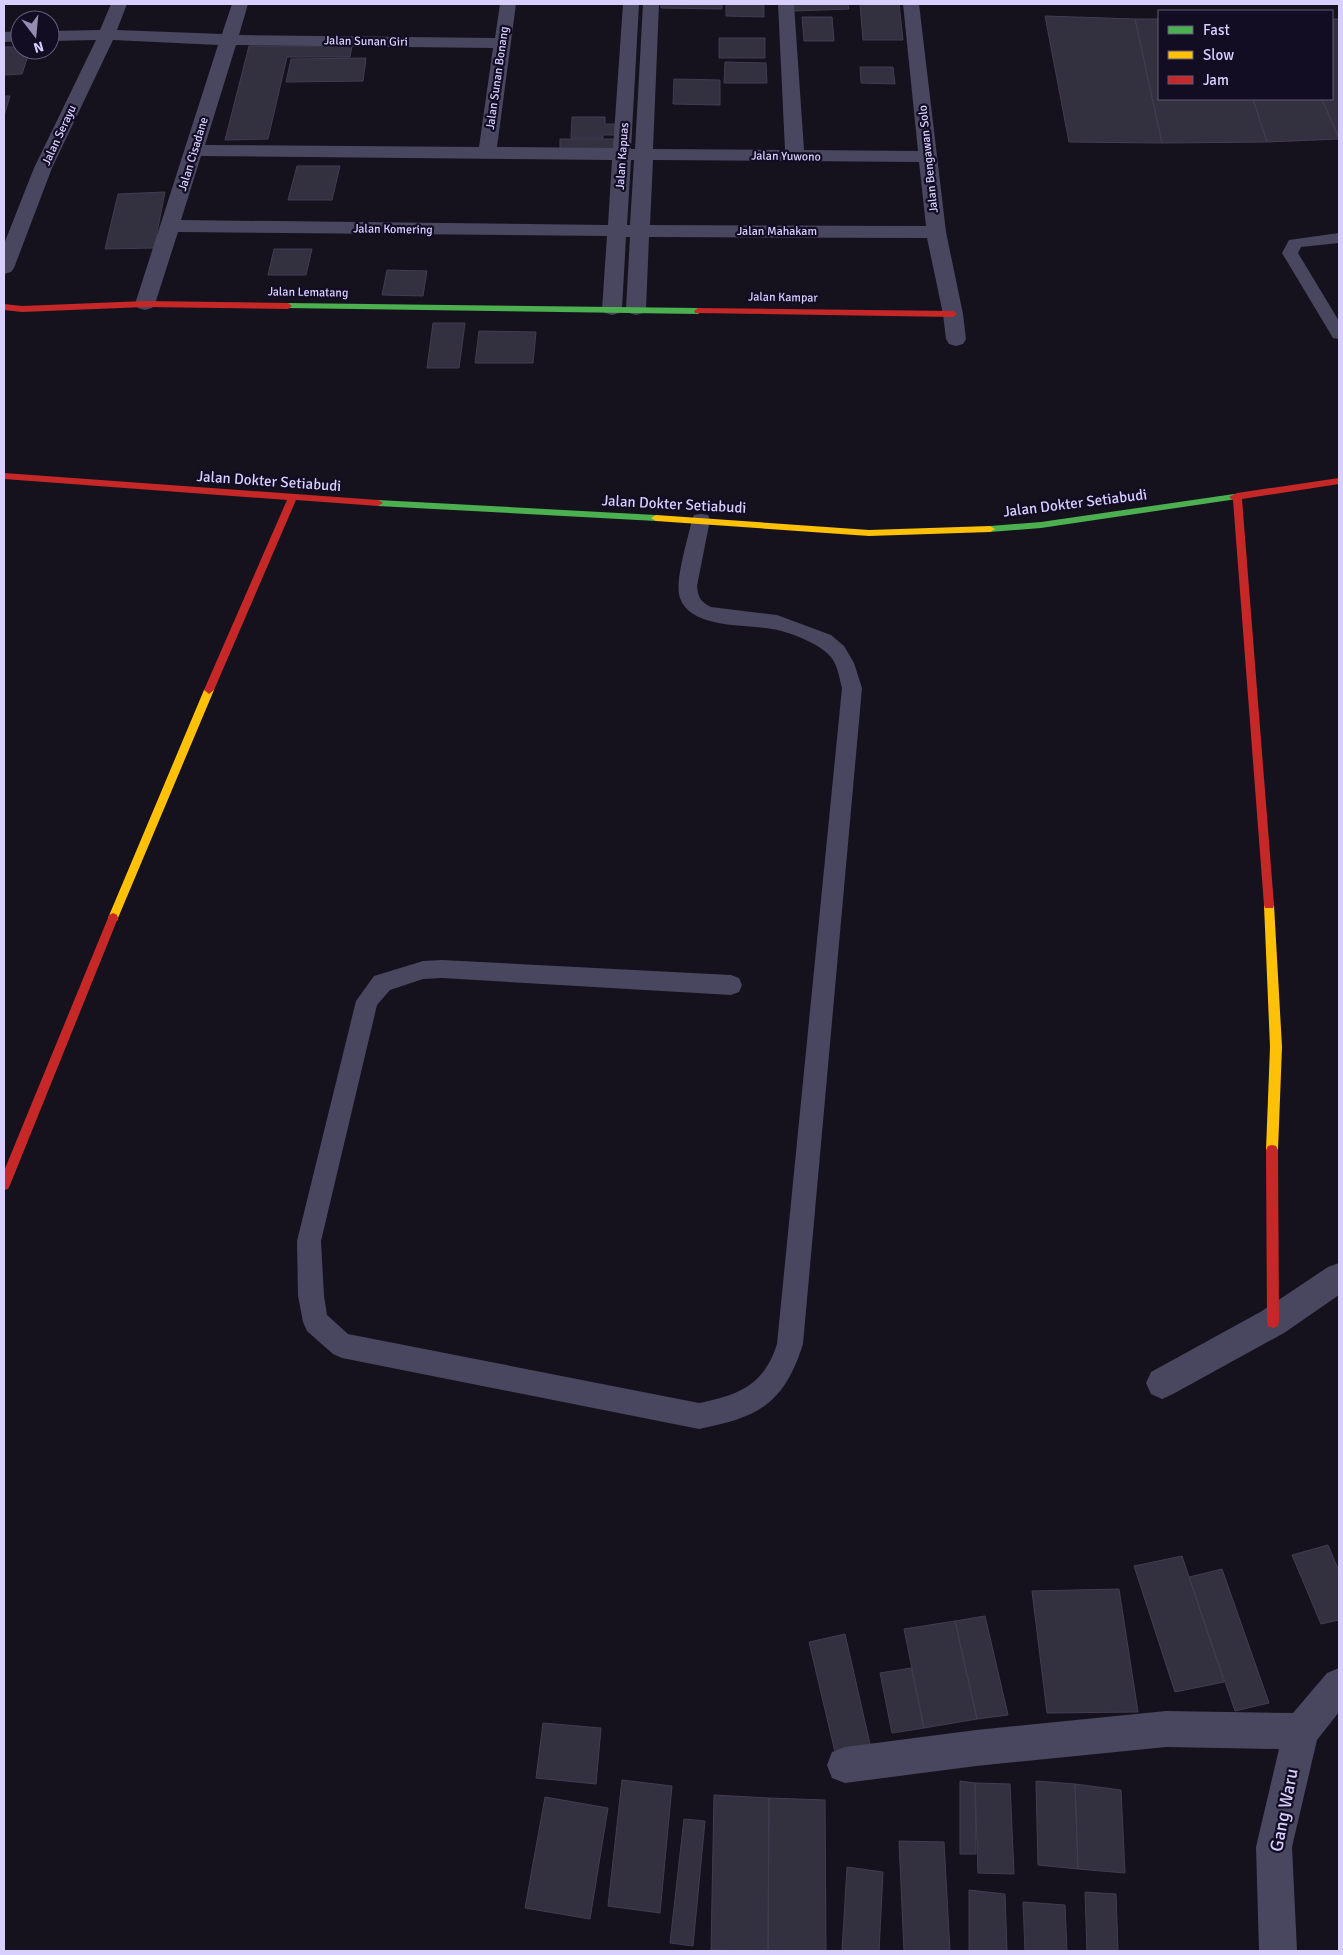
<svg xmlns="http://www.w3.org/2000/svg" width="1343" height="1955" font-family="Signika,sans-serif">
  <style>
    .building { fill: #333040; stroke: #423c52 }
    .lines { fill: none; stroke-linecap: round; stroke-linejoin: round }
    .lane { fill: #49465f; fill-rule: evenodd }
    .street { fill: #49465f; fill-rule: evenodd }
    .fast { fill: #4caf50; fill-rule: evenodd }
    .slow { fill: #ffc107; fill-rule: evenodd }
    .jam { fill: #c62828; fill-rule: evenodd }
    .labels { text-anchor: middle; stroke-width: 4.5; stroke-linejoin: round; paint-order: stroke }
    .far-street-label { font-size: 12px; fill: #d8cfff; stroke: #120d23 }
    .street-label { font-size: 15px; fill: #d8cfff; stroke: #120d23 }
    .near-street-label { font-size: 18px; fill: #d8cfff; stroke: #120d23 }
  </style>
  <rect width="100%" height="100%" fill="#15121e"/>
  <path class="building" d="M 661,4 L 722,4 L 722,9 L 661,8 Z
    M 726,4 L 764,4 L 764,17 L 726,16 Z
    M 791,4 L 848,4 L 849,9 L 793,11 Z
    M 860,4 L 899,4 L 903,40 L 863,40 Z
    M 1045,16 L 1135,19 L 1162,143 L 1069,142 Z
    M 802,17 L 832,17 L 834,41 L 804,41 Z
    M 1135,19 L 1159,19 L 1159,99 L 1253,99 L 1267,142 L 1162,143 Z
    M 1332,19 L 1339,19 L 1339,138 L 1322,99 L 1332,99 Z
    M 719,38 L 765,38 L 765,58 L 719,58 Z
    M 249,46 L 352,46 L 350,57 L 287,57 L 268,139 L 225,140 Z
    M 4,47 L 20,47 L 20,50 L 30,50 L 22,74 L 4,75 Z
    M 366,58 L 363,81 L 286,82 L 291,59 Z
    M 725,62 L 766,63 L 767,83 L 724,83 Z
    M 860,67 L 893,67 L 895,84 L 861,83 Z
    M 674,79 L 720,80 L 720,105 L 673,104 Z
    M 4,96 L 10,96 L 4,116 Z
    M 1253,99 L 1322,99 L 1339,139 L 1267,142 Z
    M 572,117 L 605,117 L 605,124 L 615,124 L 615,135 L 603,135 L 603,138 L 571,138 Z
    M 560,139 L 617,139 L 617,151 L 560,151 Z
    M 297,166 L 340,166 L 332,200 L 288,200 Z
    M 165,192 L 154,248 L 105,249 L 118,194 Z
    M 274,249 L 312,249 L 306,275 L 268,275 Z
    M 387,270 L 427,271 L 423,296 L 382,295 Z
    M 433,323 L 465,323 L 459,368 L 427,368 Z
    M 479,331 L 536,332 L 533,363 L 475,363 Z
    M 1328,1545 L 1339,1571 L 1339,1620 L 1321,1624 L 1292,1555 Z
    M 1182,1556 L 1224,1682 L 1175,1692 L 1134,1566 Z
    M 1222,1569 L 1269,1703 L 1235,1711 L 1189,1577 Z
    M 1119,1589 L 1138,1712 L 1047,1713 L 1032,1591 Z
    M 985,1616 L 1008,1715 L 977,1719 L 955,1621 Z
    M 955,1621 L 977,1719 L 924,1728 L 904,1629 Z
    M 845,1634 L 870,1744 L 835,1752 L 809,1642 Z
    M 911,1668 L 924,1728 L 892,1733 L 880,1673 Z
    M 543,1723 L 601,1728 L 596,1784 L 536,1778 Z
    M 622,1780 L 672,1786 L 660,1913 L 608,1906 Z
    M 960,1781 L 975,1783 L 976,1854 L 960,1854 Z
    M 1036,1781 L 1075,1784 L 1078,1869 L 1038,1865 Z
    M 975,1783 L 1010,1784 L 1014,1874 L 978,1873 Z
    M 1075,1784 L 1121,1790 L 1125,1873 L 1078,1869 Z
    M 714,1795 L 769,1798 L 768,1951 L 711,1950 Z
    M 545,1797 L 608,1808 L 590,1919 L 525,1908 Z
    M 769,1798 L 825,1800 L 826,1951 L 768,1951 Z
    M 684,1819 L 705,1821 L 693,1946 L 670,1943 Z
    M 899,1841 L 944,1842 L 950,1951 L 904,1951 Z
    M 847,1867 L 883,1872 L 879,1951 L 842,1951 Z
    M 969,1890 L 1005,1894 L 1007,1951 L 969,1951 Z
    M 1085,1892 L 1116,1894 L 1118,1951 L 1087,1951 Z
    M 1023,1902 L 1065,1905 L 1067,1951 L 1025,1951 Z"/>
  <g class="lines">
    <path class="lane" d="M 1339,233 L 1339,243 L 1301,247 L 1298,253 L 1339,321 L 1339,339 L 1333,338 L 1282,253 L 1289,240 Z
      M 701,514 L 708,515 L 710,520 L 697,586 C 698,598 701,602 711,607 L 777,615 L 831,635 L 844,646 L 854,663 L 862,688 L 803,1344 C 784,1404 759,1417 699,1429 L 342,1358 L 333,1354 L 307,1331 L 303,1322 L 298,1296 L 297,1241 L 356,1001 L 374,976 L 423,961 L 442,960 L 731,975 L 739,978 L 742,985 L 739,992 L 731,995 L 442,978 L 423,979 L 390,990 L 377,1005 L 321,1241 L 324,1296 L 327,1315 L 348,1334 L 699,1403 C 739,1395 764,1385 777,1344 L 842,688 C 839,677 838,665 830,656 C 820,644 788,631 772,629 C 745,624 691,629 680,598 C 674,583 688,538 692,520 L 694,515 Z"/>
    <path class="street" d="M 111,4 L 127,4 L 117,30 L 222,34 L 232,4 L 248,4 L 239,35 L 495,38 L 500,4 L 516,4 L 497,147 L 613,148 L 623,4 L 639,4 L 631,149 L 635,149 L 643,4 L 659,4 L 653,149 L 785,150 L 778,4 L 794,4 L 804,150 L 918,151 L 903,4 L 919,4 L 946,232 L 963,314 L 966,339 L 963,344 L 956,346 L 949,344 L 946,339 L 943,314 L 927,238 L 649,237 L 646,309 L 643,313 L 636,315 L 629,313 L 626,309 L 630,237 L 626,237 L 622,309 L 619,313 L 612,315 L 605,313 L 602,309 L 607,236 L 178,232 L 155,304 L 152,308 L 145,310 L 138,308 L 135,304 L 218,45 L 113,40 L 52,168 L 14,268 L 11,272 L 4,274 L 4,244 L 34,168 L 96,40 L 50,41 L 50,31 L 100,30 ZM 236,45 L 493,48 L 479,147 L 205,145 ZM 201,156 L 612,160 L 608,225 L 181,220 ZM 631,160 L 634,160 L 630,225 L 627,225 ZM 653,160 L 919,162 L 926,226 L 650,225 Z
      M 20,31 L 20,41 L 4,42 L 4,32 Z
      M 1339,1263 L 1339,1295 L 1284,1333 L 1173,1394 L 1162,1399 L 1151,1394 L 1146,1383 L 1151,1372 L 1262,1311 L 1328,1267 Z
      M 1339,1668 L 1339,1712 L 1317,1740 L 1292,1847 L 1297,1951 L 1259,1951 L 1256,1847 L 1279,1749 L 1166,1747 L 976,1766 L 845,1783 L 832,1778 L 827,1765 L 832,1752 L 845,1747 L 976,1730 L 1166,1711 L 1293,1713 L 1327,1673 Z"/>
    <path class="fast" d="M 288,303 L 698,308 L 702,311 L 698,314 L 285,308 L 285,304 Z
      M 1234,494 L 1239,497 L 1237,499 L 1041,528 L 990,532 L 985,529 L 990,526 L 1041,522 Z
      M 378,500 L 656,515 L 661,518 L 656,521 L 378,506 L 373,503 Z"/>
    <path class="slow" d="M 656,515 L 869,530 L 990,526 L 995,529 L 990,532 L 869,536 L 656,521 L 651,518 Z
      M 209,686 L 214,690 L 118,918 L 117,921 L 109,921 L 108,918 L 204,690 Z
      M 1269,900 L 1273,902 L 1274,905 L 1282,1047 L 1278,1150 L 1276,1154 L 1272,1155 L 1268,1154 L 1266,1150 L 1270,1047 L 1264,905 L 1265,902 Z"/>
    <path class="jam" d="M 145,301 L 288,303 L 292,306 L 288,309 L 145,307 L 22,312 L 4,310 L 4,304 L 22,306 Z
      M 698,308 L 953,311 L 957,314 L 953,317 L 695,313 L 694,311 Z
      M 4,473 L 378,500 L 383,503 L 378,506 L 296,500 L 214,690 L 209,694 L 204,690 L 287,500 L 4,479 Z
      M 1339,478 L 1339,484 L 1242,499 L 1274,905 L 1273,908 L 1265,908 L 1264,905 L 1233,500 L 1229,497 L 1237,493 Z
      M 113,913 L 117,915 L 118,918 L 10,1185 L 8,1189 L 4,1190 L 4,1171 L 108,918 L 109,915 Z
      M 1272,1145 L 1276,1146 L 1278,1150 L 1279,1322 L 1278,1326 L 1273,1328 L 1268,1326 L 1267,1322 L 1266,1150 L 1268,1146 Z"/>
  </g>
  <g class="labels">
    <g class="far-street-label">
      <text transform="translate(366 41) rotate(1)" y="4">Jalan Sunan Giri</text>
      <text transform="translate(497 78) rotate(-82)" y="4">Jalan Sunan Bonang</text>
      <text transform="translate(59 135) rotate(-65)" y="4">Jalan Serayu</text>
      <text transform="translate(193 154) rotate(-73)" y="4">Jalan Cisadane</text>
      <text transform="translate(622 156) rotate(-86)" y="4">Jalan Kapuas</text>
      <text transform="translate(786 156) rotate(1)" y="4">Jalan Yuwono</text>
      <text transform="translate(928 159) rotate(-96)" y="4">Jalan Bengawan Solo</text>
      <text transform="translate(393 229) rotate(1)" y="4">Jalan Komering</text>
      <text x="777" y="235">Jalan Mahakam</text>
      <text transform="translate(308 292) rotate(1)" y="4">Jalan Lematang</text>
      <text transform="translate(783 297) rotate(1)" y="4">Jalan Kampar</text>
    </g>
    <g class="street-label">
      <text transform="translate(269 481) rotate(4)" y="5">Jalan Dokter Setiabudi</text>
      <text transform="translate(1075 503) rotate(-7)" y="5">Jalan Dokter Setiabudi</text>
      <text transform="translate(674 504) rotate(3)" y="5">Jalan Dokter Setiabudi</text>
    </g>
    <g class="near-street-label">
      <text transform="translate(1284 1810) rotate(-79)" y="6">Gang Waru</text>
    </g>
  </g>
  <rect width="1343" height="1955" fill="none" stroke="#d8cfff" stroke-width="10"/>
  <rect x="1158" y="10" width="175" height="90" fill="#120d23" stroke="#615b7b"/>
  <rect x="1168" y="26" width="25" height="8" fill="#4caf50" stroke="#615b7b"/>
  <text x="1203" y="35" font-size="15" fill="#d8cfff">Fast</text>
  <rect x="1168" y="51" width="25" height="8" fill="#ffc107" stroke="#615b7b"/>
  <text x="1203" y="60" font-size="15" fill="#d8cfff">Slow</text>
  <rect x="1168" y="76" width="25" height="8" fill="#c62828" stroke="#615b7b"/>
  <text x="1203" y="85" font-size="15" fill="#d8cfff">Jam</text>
  <g transform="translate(35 35) rotate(164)"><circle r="24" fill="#120d23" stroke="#615b7b"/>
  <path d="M0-4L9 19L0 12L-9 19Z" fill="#948db0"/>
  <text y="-8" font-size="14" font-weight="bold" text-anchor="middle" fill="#d8cfff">N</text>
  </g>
</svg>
